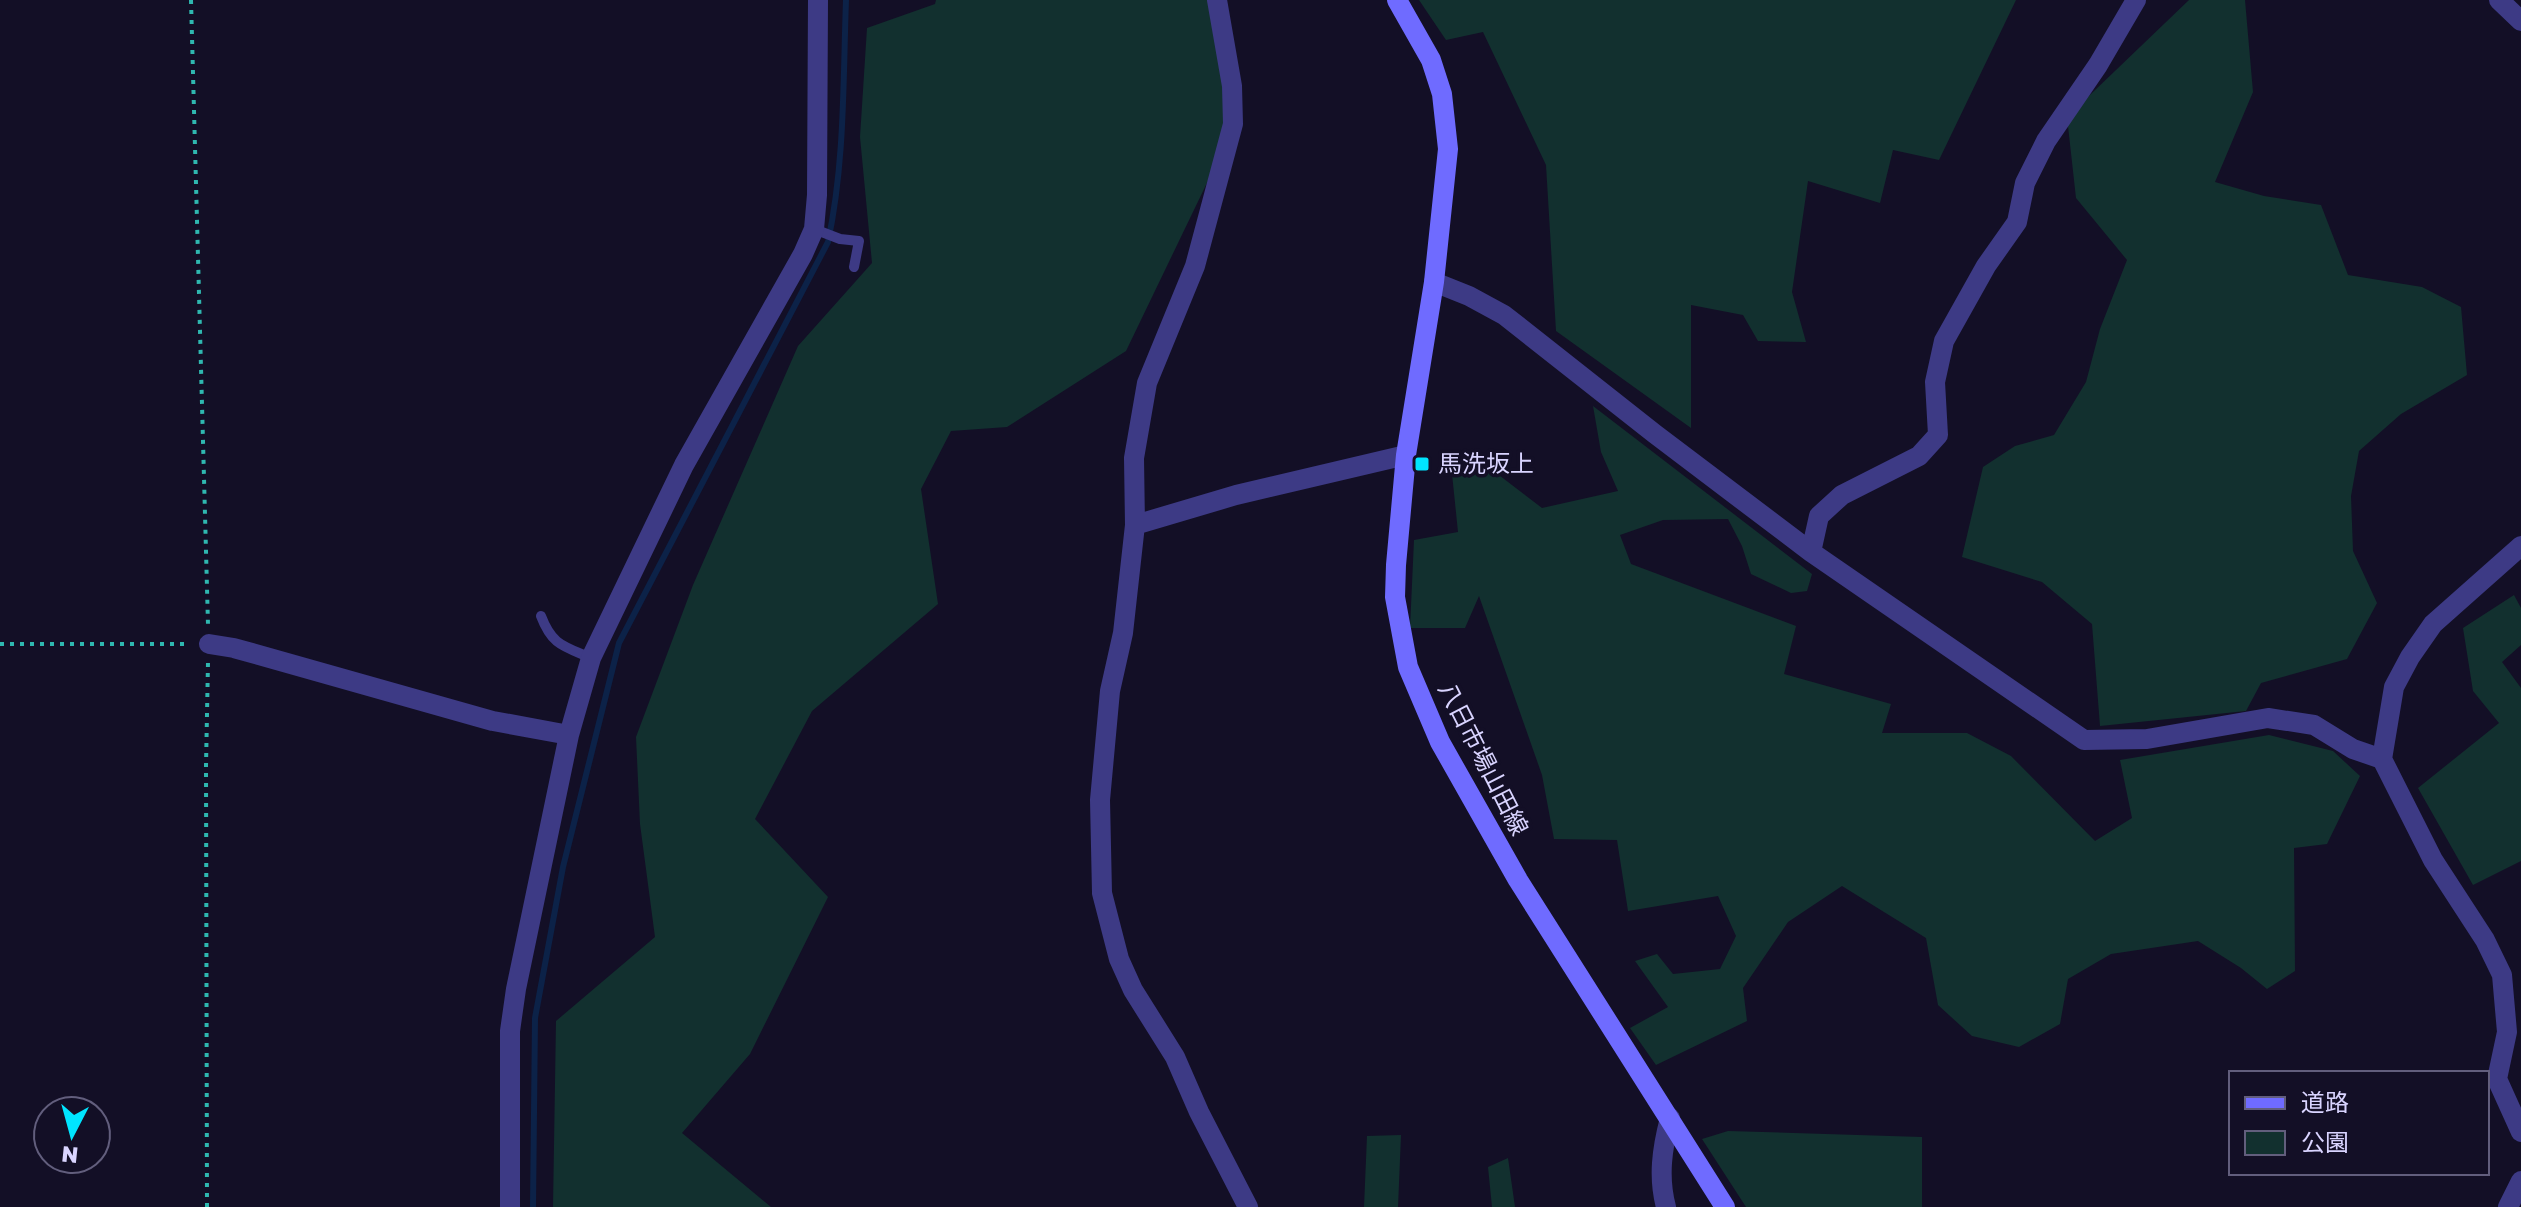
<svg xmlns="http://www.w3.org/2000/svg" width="2521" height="1207" font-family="'Golos Text','Noto Sans JP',sans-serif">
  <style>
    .green { fill: #12302f }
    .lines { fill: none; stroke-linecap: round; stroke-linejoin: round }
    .stream { stroke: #0c2248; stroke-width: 6 }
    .path { stroke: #2fb8b0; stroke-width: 4; stroke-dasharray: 4 6; stroke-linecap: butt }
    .service { stroke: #3d3a85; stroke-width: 10 }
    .minor { stroke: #3d3a85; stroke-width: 20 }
    .secondary { stroke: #6f6bff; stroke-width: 20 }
    .poi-dot { fill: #00e5ff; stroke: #130f26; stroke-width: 3 }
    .labels { text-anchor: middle; stroke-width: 7; stroke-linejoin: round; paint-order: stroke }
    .poi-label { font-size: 24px; fill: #d9d4ff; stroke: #130f26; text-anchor: start }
    .street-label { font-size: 24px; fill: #d9d4ff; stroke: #130f26 }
  </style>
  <rect width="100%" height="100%" fill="#130f26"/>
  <path class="green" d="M 936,0 L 1219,0 L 1231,133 L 1126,351 L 1007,427 L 951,431 L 921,489 L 938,604 L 812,711 L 755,819 L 828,897 L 750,1054 L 682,1133 L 771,1207 L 553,1207 L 556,1021 L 655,937 L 640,824 L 636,737 L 693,585 L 798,346 L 872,263 L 860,137 L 867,28 L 935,4 Z
    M 1419,0 L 2016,0 L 1939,160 L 1893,150 L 1880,203 L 1808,181 L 1792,292 L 1806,342 L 1758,341 L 1743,315 L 1691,305 L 1691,428 L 1556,331 L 1546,165 L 1483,32 L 1446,40 Z
    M 2189,0 L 2245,0 L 2253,92 L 2215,182 L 2264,196 L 2321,205 L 2348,275 L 2422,287 L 2461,307 L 2467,375 L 2401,414 L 2359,451 L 2351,496 L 2353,551 L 2377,603 L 2347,659 L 2261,683 L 2246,711 L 2100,726 L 2092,624 L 2042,582 L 1962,557 L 1983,467 L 2015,446 L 2054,435 L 2086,382 L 2100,329 L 2127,260 L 2076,198 L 2067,117 Z
    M 1593,406 L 1812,574 L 1807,591 L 1791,593 L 1751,574 L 1742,546 L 1728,519 L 1663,520 L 1620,535 L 1631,564 L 1796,626 L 1784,674 L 1891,704 L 1882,733 L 1967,733 L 2011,756 L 2095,841 L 2132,818 L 2120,760 L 2269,735 L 2333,751 L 2360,776 L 2327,844 L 2294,848 L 2295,971 L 2267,989 L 2241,968 L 2198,941 L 2111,954 L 2068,979 L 2060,1024 L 2019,1047 L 1972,1036 L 1938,1005 L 1926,938 L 1842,886 L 1788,922 L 1743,988 L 1747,1021 L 1656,1065 L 1630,1028 L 1668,1007 L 1635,961 L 1657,954 L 1673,974 L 1720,969 L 1736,936 L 1718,896 L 1628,911 L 1617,840 L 1554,839 L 1542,775 L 1479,596 L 1465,628 L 1410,628 L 1414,540 L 1458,532 L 1451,464 L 1474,456 L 1542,508 L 1618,491 L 1601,452 Z
    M 2514,595 L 2521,608 L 2521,645 L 2502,662 L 2521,688 L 2521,861 L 2473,885 L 2418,788 L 2499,723 L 2473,691 L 2463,628 Z
    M 1728,1131 L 1922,1137 L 1922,1207 L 1746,1207 L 1702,1139 Z
    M 1401,1135 L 1398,1207 L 1364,1207 L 1367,1136 Z
    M 1508,1158 L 1515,1207 L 1492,1207 L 1488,1167 Z"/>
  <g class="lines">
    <path class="stream" d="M 533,1207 L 535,1018 L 563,867 L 619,643 L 828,242 C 845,162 843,81 846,0"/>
    <path class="path" d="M 191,0 L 208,625
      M 0,644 L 190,644
      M 207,1207 L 206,766 L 208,662"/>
    <path class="service" d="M 814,229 L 840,239 L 859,241 L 854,267
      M 541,616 C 552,645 563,646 591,658"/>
    <path class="minor" d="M 1217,0 L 1232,86 L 1233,124 L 1195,266 L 1147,383 L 1134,458 L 1135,525 L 1123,633 L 1110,691 L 1100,800 L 1102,893 L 1119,959 L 1133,990 L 1175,1057 L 1199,1112 L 1248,1207
      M 2499,0 L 2521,21
      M 1434,282 L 1469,296 L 1504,315 L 1655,434 L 1811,552 L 2084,740 L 2147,739 L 2268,718 L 2314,725 L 2353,749 L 2382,759
      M 1135,525 L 1236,495 L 1406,455
      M 2521,546 L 2433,624 L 2410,657 L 2394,687 L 2382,759 L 2433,860 L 2485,940 L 2502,975 L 2507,1032 L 2497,1079 L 2521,1132
      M 1811,552 L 1819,516 L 1842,495 L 1919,456 L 1938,435 L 1935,382 L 1944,341 L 1986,266 L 2017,222 L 2025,183 L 2046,141 L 2098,65 L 2136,0
      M 209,644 L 234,648 L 493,721 L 569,735
      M 510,1207 L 510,1031 L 516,989 L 569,735 L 591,658 L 684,465 L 803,254 L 814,229 L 817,195 L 818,0
      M 1666,1207 C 1658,1177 1662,1149 1670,1118
      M 2508,1207 L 2521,1181"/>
    <path class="secondary" d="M 1397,0 L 1431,60 L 1442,94 L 1448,149 L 1434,282 L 1406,455 L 1396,565 L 1395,597 L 1408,667 L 1440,742 L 1518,880 L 1725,1207"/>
  </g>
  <rect class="poi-dot" x="1414" y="456" width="16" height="16" rx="4"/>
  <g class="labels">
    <g class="poi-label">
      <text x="1438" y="472">馬洗坂上</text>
    </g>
    <g class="street-label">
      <text transform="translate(1483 759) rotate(63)" y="8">八日市場山田線</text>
    </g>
  </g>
  <rect x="2229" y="1071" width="260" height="104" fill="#130f26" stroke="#625e7d" stroke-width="2"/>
  <rect x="2245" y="1097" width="40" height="12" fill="#6f6bff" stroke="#625e7d" stroke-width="2"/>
  <text x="2301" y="1111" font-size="24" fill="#d9d4ff">道路</text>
  <rect x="2245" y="1131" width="40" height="24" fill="#12302f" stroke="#625e7d" stroke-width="2"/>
  <text x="2301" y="1151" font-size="24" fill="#d9d4ff">公園</text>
  <g transform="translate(72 1135) rotate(186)"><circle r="38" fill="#130f26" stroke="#625e7d" stroke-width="2"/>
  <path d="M0-6L14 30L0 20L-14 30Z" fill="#00e5ff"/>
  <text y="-12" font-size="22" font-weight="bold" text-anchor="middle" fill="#d9d4ff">N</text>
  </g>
</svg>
